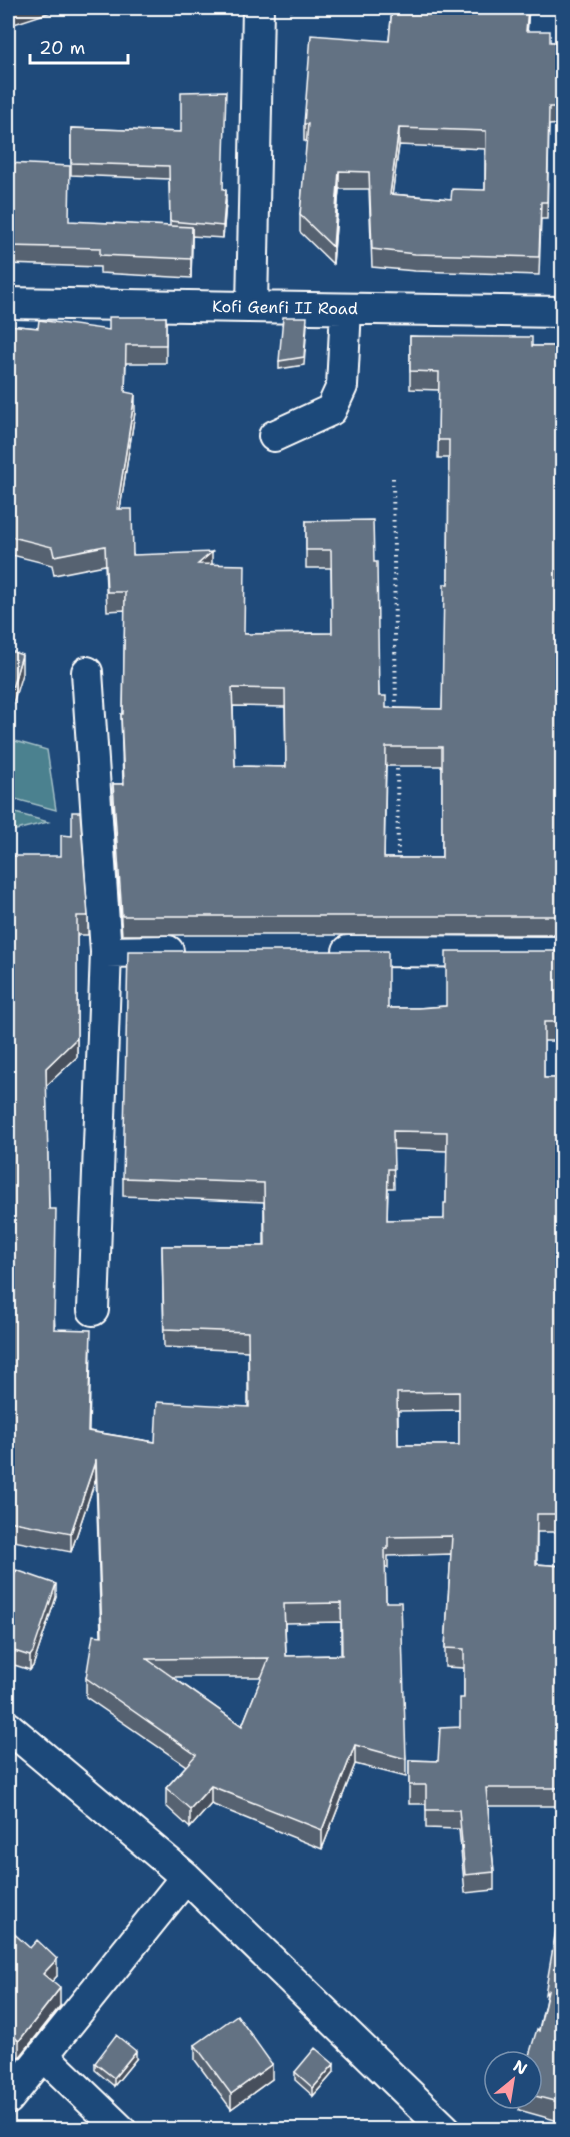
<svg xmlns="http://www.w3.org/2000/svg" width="570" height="2137" font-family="'Shantell Sans',sans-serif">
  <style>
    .green { fill: #4b818f; stroke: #a5c0c7; stroke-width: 1.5 }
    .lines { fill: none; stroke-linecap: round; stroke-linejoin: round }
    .street-casing { stroke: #fff; stroke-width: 34 }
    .path { stroke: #fff; stroke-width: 4; stroke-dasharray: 1.5 4.5; stroke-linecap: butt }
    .street { stroke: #1f4a7a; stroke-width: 30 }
    .wall { fill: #566271; stroke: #fff; stroke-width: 1.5; fill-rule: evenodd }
    .shaded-wall { fill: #46505c; stroke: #fff; stroke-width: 1.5 }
    .building { fill: #647283; stroke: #fff; stroke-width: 1.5; fill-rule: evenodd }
    .labels { text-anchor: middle; stroke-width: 5; stroke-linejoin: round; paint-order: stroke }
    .street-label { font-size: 16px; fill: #fff; stroke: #1f4a7a }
  </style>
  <rect width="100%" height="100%" fill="#1f4a7a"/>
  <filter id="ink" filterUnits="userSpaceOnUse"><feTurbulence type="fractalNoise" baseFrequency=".0167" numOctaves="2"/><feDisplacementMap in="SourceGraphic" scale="12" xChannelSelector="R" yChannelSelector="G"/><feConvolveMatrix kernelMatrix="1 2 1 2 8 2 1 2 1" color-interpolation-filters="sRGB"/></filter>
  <g filter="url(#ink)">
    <path class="green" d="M 8,739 L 47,750 L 56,810 L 8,797 Z
      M 8,811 L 48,822 L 8,832 Z"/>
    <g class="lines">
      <defs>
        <path id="street" d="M 8,303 L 562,312
          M 252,307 L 258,8
          M 274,436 L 331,410 L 342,386 L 346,309
          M 87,672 L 106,952
          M 348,951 L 562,952
          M 93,1310 L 106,952 L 168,951
          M 8,1727 L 186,1877 L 446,2130
          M 43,2055 L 121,2130
          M 8,2099 L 186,1877"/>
      </defs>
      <use href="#street" class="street-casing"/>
      <path class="path" d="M 393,478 L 396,713
        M 397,763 L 398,860"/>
      <use href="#street" class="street"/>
    </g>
    <path class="wall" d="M 314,8 L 331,8 L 314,10 Z
      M 392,8 L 529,8 L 527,31 L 550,42 L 562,42 L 562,124 L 549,125 L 547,219 L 541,219 L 539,275 L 415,271 L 372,267 L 369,189 L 339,189 L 333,264 L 300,232 L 300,215 L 307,141 L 304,141 L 304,124 L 389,41 ZM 399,145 L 485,149 L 485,190 L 451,199 L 392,194 Z
      M 71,128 L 181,132 L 223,189 L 226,202 L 223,238 L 192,236 L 191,278 L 100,273 L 100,267 L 8,264 L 8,163 L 69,222 L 170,226 L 169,179 L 71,175 Z
      M 166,317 L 166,363 L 126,363 L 125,392 L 135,412 L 120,509 L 133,555 L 212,564 L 244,634 L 332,633 L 331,568 L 306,568 L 306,521 L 374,562 L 379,696 L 386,708 L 442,709 L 448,584 L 449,458 L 438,458 L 439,390 L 410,389 L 410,336 L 532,346 L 562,346 L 562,396 L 557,396 L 556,467 L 562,467 L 562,540 L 560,540 L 559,587 L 562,587 L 562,935 L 122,935 L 113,803 L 113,784 L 123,784 L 121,714 L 123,714 L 125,610 L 107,611 L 105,565 L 54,575 L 52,565 L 8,554 L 8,325 L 38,328 L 109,330 ZM 233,706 L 285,707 L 286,767 L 235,766 ZM 386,766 L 442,766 L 442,858 L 384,858 Z
      M 307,325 L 304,365 L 279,369 L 279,361 Z
      M 8,835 L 9,856 L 88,916 L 88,935 L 77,935 L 77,1057 L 46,1086 L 49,1209 L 55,1329 L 91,1348 L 89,1431 L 155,1442 L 248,1407 L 248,1351 L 164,1347 L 162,1246 L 264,1246 L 264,1202 L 123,1196 L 123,1178 L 388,1008 L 418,1008 L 446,1006 L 562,951 L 562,1041 L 544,1041 L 544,1078 L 562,1078 L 562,1532 L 537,1532 L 537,1564 L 562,1566 L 562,1806 L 488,1806 L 494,1872 L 494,1890 L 465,1893 L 459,1829 L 426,1828 L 426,1804 L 409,1804 L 409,1760 L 438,1761 L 460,1727 L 464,1698 L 464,1668 L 445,1667 L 445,1648 L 451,1554 L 388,1556 L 388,1568 L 385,1568 L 386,1602 L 406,1759 L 406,1777 L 355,1764 L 322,1849 L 211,1804 L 190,1828 L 166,1806 L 166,1788 L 186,1766 L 86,1697 L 86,1678 L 101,1636 L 96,1478 L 71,1552 L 8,1540 ZM 393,1149 L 447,1151 L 446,1203 L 444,1219 L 387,1220 L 388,1188 L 394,1188 ZM 459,1410 L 459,1445 L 398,1445 L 398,1411 ZM 341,1622 L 341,1655 L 286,1656 L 285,1623 ZM 173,1677 L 262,1677 L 242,1726 Z
      M 8,1595 L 56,1597 L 33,1666 L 30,1670 L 8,1663 Z
      M 562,1913 L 562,2122 L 519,2110 L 519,2098 L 531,2098 L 531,2062 L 545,2004 Z
      M 8,1928 L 57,1976 L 52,1981 L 60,2006 L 19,2058 L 8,2048 Z
      M 195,2045 L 272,2079 L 231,2109 L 195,2060 Z
      M 136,2059 L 114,2086 L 95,2070 L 95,2063 Z
      M 295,2072 L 334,2072 L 313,2096 L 295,2080 Z"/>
    <path class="shaded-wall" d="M 8,8 L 54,8 L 54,11 L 8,26 Z
      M 291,8 L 302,8 L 291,11 Z
      M 528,8 L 529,8 L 526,48 L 526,31 Z
      M 399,128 L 399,145 L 390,211 L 390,194 Z
      M 339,171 L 339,189 L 333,264 L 333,247 Z
      M 226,190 L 226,202 L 223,238 L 223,226 Z
      M 192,227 L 192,246 L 191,278 L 191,259 Z
      M 135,394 L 135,412 L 117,528 L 117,509 Z
      M 212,552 L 212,570 L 198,564 Z
      M 22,655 L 22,674 L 8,720 L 8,702 Z
      M 77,1038 L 77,1057 L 46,1086 L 46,1068 Z
      M 96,1459 L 96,1478 L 71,1552 L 71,1533 Z
      M 56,1584 L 56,1597 L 33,1666 L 30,1670 L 30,1656 Z
      M 355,1745 L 355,1764 L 322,1849 L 322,1830 Z
      M 211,1786 L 211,1804 L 190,1828 L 190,1809 Z
      M 57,1959 L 57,1976 L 43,1991 L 43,1974 Z
      M 60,1988 L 60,2006 L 19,2058 L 19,2041 Z
      M 136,2051 L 136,2059 L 114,2086 L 114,2078 Z
      M 272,2064 L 272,2079 L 231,2109 L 231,2094 Z
      M 334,2064 L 334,2072 L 313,2096 L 313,2088 Z"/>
    <path class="building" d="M 392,8 L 528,8 L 526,31 L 550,31 L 550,42 L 562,42 L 562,107 L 549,107 L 547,202 L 541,202 L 539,257 L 415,254 L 372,249 L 369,172 L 339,171 L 333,247 L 300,215 L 308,124 L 304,124 L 311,35 L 389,41 ZM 399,128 L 486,131 L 485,190 L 452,189 L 451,199 L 390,194 Z
      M 226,91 L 223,189 L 226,190 L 223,226 L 170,221 L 169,166 L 71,163 L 71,128 L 181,132 L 181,92 Z
      M 8,163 L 70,166 L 69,221 L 192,227 L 191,259 L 100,255 L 100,248 L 8,246 Z
      M 109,317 L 166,317 L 166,345 L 126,345 L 125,392 L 135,394 L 117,509 L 132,509 L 133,555 L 212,552 L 198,564 L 245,565 L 244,634 L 332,633 L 331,550 L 306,550 L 306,521 L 373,520 L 374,562 L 377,562 L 379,696 L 386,696 L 386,708 L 442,709 L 444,584 L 448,584 L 449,440 L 438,440 L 439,372 L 410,371 L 410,336 L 532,337 L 532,346 L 562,346 L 562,378 L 557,378 L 556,467 L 562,467 L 562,521 L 560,521 L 559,587 L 562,587 L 562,916 L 122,916 L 113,784 L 124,784 L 121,714 L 123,714 L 125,592 L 107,592 L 105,546 L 54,556 L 52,547 L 8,536 L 8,325 L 38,328 L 39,320 L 109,330 ZM 232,688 L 285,689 L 286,767 L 235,766 ZM 386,747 L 442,747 L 442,858 L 384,858 Z
      M 283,317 L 307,317 L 304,357 L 279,361 Z
      M 8,650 L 22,655 L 8,702 Z
      M 72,812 L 80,812 L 88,916 L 77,916 L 77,1038 L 46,1068 L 49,1209 L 56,1209 L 54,1329 L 91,1330 L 88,1431 L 155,1442 L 157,1402 L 249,1407 L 248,1332 L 164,1329 L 162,1246 L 265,1246 L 264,1183 L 123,1178 L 128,951 L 388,951 L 388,1008 L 418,1008 L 446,1006 L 446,951 L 562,951 L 562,1022 L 544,1022 L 544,1078 L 562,1078 L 562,1514 L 537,1514 L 536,1564 L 562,1566 L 562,1788 L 486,1788 L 494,1872 L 465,1875 L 459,1810 L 426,1810 L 426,1785 L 409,1785 L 409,1760 L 438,1761 L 440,1728 L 460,1727 L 460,1698 L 464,1698 L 464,1649 L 445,1648 L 452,1536 L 388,1537 L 388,1549 L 385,1549 L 386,1602 L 401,1602 L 406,1759 L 355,1745 L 322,1830 L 211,1786 L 190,1809 L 166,1788 L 196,1755 L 86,1678 L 93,1635 L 102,1636 L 96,1459 L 71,1533 L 8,1521 L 8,835 L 9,835 L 9,856 L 61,856 L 61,835 L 72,836 ZM 393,1131 L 447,1132 L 446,1203 L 444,1203 L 444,1219 L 387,1220 L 388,1169 L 394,1169 ZM 459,1392 L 459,1445 L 398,1445 L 397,1393 ZM 341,1603 L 342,1655 L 286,1656 L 284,1604 ZM 269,1658 L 242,1726 L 147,1659 Z
      M 16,1570 L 56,1584 L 33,1652 L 30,1656 L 8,1649 L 8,1595 Z
      M 559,1912 L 562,1913 L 562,2103 L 531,2095 L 531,2062 L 527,2062 L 537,2029 L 539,2031 L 548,1991 L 545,1994 Z
      M 8,1928 L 30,1948 L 37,1940 L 57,1959 L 43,1974 L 60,1988 L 19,2041 L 8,2031 Z
      M 237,2015 L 272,2064 L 231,2094 L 195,2045 Z
      M 116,2035 L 136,2051 L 114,2078 L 95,2063 Z
      M 315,2048 L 334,2064 L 313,2088 L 295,2072 Z
      M 225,2122 L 234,2130 L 219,2130 Z"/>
  </g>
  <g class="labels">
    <g class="street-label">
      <text transform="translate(285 307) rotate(1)" y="6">Kofi Genfi II Road</text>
    </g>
  </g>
  <rect width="570" height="2137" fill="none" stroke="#1f4a7a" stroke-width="30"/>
  <rect x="15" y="15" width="540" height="2107" fill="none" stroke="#fff" stroke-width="2" filter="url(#ink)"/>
  <g transform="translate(513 2080) rotate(30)"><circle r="28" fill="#1f4a7a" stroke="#7992af" stroke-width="1.5"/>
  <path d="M0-4.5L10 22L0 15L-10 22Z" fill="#ff9aa2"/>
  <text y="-9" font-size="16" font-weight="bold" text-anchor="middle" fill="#ffffff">N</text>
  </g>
  <path d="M30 54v9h98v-9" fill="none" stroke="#ffffff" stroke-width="3"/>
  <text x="39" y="54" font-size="18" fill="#ffffff" stroke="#1f4a7a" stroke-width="4.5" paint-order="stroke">20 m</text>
</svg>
